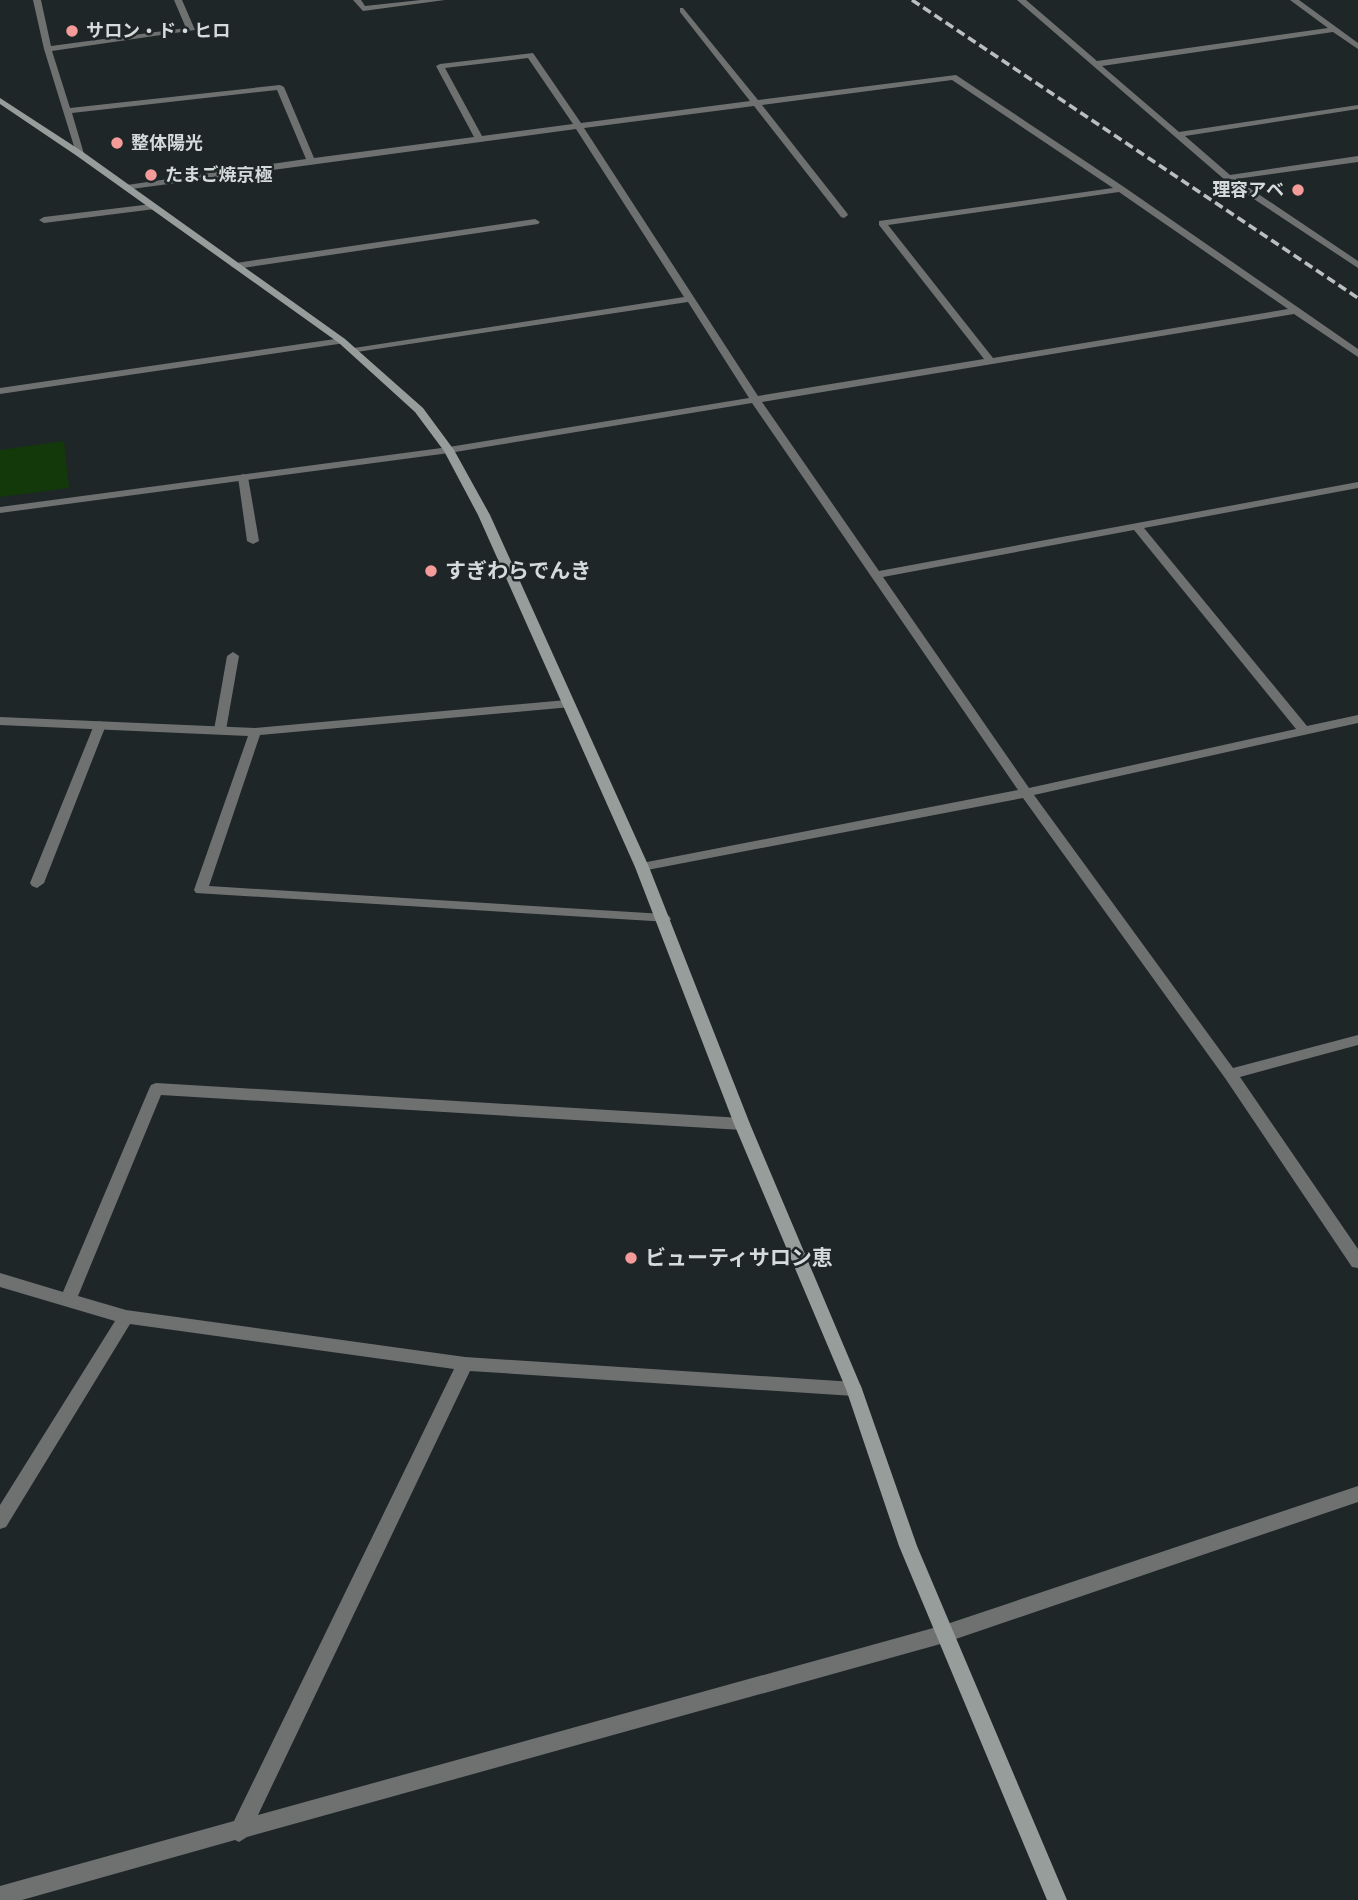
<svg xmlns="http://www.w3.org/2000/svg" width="1358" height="1900" font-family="'Fira Sans Condensed','Noto Sans JP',sans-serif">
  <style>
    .green { fill: #13390b }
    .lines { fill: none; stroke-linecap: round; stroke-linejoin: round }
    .lane { fill: #6e7170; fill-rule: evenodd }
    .street { fill: #6e7170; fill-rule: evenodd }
    .secondary { fill: #979d9b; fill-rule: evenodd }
    .rail { stroke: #babfc0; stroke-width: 3.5; stroke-dasharray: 9 4.5; stroke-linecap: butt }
    .poi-dot { fill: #f59b99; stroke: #1f2628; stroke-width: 2.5 }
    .labels { text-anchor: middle; stroke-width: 5; stroke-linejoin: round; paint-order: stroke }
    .far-poi-label { font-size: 18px; font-weight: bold; fill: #d5dada; stroke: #1f2628; text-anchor: start }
    .poi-label { font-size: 21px; font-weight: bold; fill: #d5dada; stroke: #1f2628; text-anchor: start }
  </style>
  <rect width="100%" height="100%" fill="#1f2628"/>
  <path class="green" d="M 64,441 L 69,488 L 0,497 L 0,450 Z"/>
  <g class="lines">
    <path class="lane" d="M 152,204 L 155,205 L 155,209 L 44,223 L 39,220 L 44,217 Z
      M 535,219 L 540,222 L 538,224 L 236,269 L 231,266 L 236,263 Z
      M 243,474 L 248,477 L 259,541 L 253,544 L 247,541 L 238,477 Z
      M 233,652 L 239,656 L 226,730 L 220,734 L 214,730 L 227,656 Z
      M 100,721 L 106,725 L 44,883 L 37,888 L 32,886 L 30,883 L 94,725 Z"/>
    <path class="street" d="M 33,0 L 41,0 L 51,46 L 186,28 L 174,0 L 182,0 L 195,30 L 52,51 L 70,108 L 280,85 L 284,87 L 314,158 L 474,137 L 436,66 L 440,64 L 533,53 L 581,123 L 750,101 L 680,12 L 680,8 L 683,8 L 758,100 L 956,75 L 1124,187 L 1358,349 L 1358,357 L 1294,314 L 762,402 L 879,571 L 1358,482 L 1358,488 L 1144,528 L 1307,726 L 1358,715 L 1358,723 L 1034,795 L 1233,1068 L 1358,1035 L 1358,1045 L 1240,1077 L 1358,1249 L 1358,1268 L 1352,1267 L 1225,1078 L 1023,798 L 642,871 L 637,870 L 635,867 L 642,863 L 1018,790 L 752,403 L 449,453 L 0,513 L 0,507 L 449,447 L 749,398 L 688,302 L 350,353 L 350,349 L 354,348 L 684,297 L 576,129 L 124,190 L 124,186 L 127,185 L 306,159 L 277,90 L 72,113 L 84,154 L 77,156 L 44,49 ZM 528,58 L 573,124 L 482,136 L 445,68 ZM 952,80 L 1113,188 L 879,221 L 879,225 L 984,359 L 758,396 L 584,128 L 754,106 L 841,217 L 844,218 L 848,215 L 847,213 L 762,105 ZM 1119,192 L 1288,309 L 993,358 L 888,225 ZM 1134,530 L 1296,729 L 1029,788 L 883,577 Z
      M 353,0 L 361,0 L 365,6 L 421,0 L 445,0 L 363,11 Z
      M 1017,0 L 1026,0 L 1097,61 L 1328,28 L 1290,0 L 1299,0 L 1358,43 L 1358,49 L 1333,32 L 1102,66 L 1179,132 L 1358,105 L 1358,109 L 1185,136 L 1230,175 L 1358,156 L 1358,162 L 1236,179 L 1358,261 L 1358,268 L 1225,180 Z
      M 342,338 L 345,339 L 345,343 L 0,394 L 0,388 Z
      M 567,700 L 573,704 L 571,707 L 260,735 L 209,886 L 664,914 L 669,916 L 671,919 L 669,922 L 196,893 L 194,890 L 248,736 L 0,725 L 0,717 L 255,728 Z
      M 156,1083 L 742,1118 L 747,1120 L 750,1124 L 747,1128 L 742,1130 L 161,1095 L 78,1296 L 126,1310 L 465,1357 L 854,1382 L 860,1384 L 862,1389 L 860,1394 L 854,1396 L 470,1371 L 258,1815 L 944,1625 L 1358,1486 L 1358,1502 L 944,1643 L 247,1837 L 239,1842 L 235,1840 L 22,1900 L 0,1900 L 0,1886 L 234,1821 L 454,1369 L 130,1324 L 6,1527 L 0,1529 L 0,1505 L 115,1321 L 0,1287 L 0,1273 L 63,1292 L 149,1089 L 151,1085 Z"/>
    <path class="secondary" d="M 0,98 L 83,152 L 345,339 L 423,408 L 454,450 L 490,515 L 649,867 L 750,1124 L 862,1389 L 917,1546 L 1067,1900 L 1047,1900 L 899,1546 L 846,1389 L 734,1124 L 635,867 L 478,515 L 444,451 L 415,412 L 339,343 L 77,156 L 0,104 Z"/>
    <path class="rail" d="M 912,0 L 1358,298"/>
  </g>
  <g class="poi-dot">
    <circle cx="72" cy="31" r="7"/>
    <circle cx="117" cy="143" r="7"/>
    <circle cx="151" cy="175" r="7"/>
    <circle cx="1298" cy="190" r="7"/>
    <circle cx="431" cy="571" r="7"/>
    <circle cx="631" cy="1258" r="7"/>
  </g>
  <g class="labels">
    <g class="far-poi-label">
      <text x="86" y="37">サロン・ド・ヒロ</text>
      <text x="131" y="149">整体陽光</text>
      <text x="165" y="181">たまご焼京極</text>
      <text x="1284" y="196" text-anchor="end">理容アベ</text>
    </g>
    <g class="poi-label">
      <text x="445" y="578">すぎわらでんき</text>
      <text x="645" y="1265">ビューティサロン恵</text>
    </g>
  </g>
</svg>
